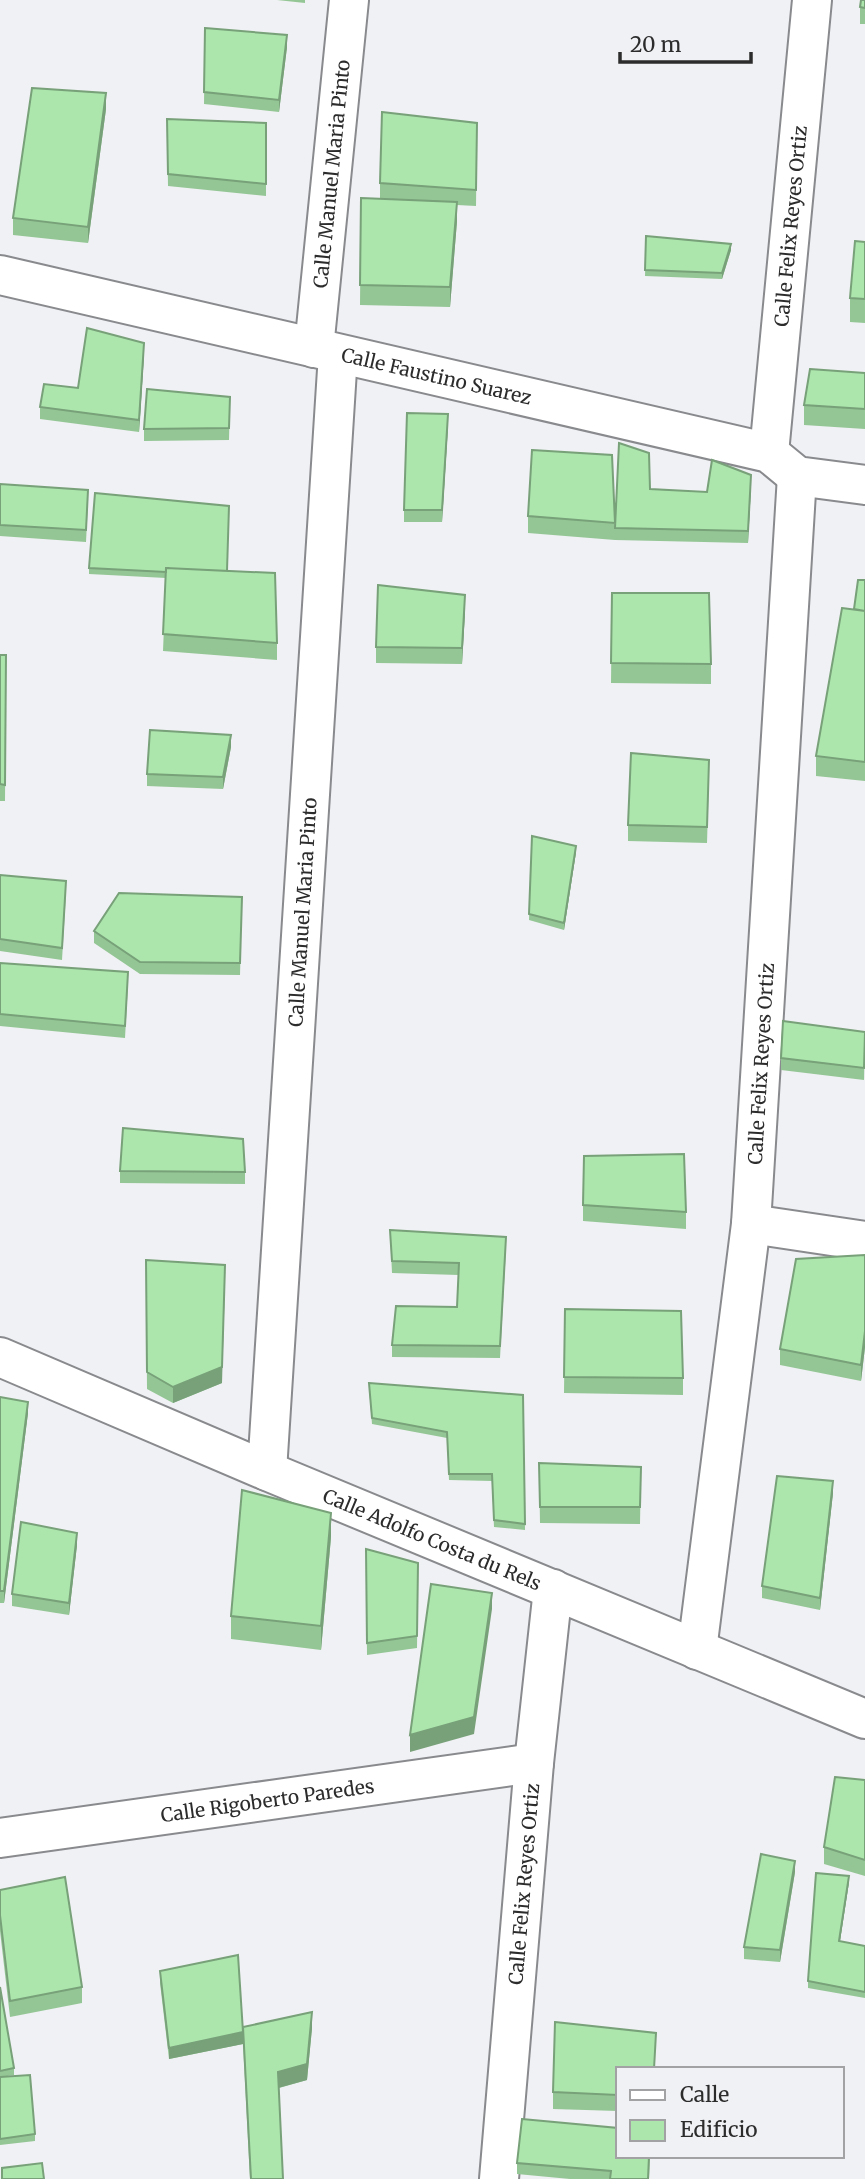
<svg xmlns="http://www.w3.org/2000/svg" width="865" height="2179" font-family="Merriweather,serif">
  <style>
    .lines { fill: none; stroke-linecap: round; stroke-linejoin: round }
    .street-casing { stroke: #898a8d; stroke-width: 42 }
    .street { stroke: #fff; stroke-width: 38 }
    .wall { fill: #94c695 }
    .shaded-wall { fill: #78a179 }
    .building { fill: #ace6ad; stroke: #78a179; stroke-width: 2 }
    .labels { text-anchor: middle; stroke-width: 6; stroke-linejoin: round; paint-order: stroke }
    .street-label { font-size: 19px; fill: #2c2c2d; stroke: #f0f1f4 }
  </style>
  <rect width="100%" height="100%" fill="#f0f1f4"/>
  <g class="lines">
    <defs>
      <g id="street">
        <path id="s1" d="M 0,275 L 769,453 L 797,476 L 865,485"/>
        <path id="s2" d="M 314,348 L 349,0"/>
        <path id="s3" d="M 769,453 L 812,0"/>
        <path d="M 751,1224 L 865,1241"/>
        <path id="s4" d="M 0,1357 L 267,1471 L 865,1719"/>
        <path id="s5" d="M 267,1471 L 338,354"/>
        <path id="s6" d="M 697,1650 L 751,1224 L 797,476"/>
        <path id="s7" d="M 0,1838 L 534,1763"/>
        <path id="s8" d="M 499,2179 L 534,1763 L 553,1589"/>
      </g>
    </defs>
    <use href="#street" class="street-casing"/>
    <use href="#street" class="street"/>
  </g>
  <path class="wall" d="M 277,0 L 305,0 L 305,3 Z
    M 865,0 L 865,24 L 860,24 L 860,7 Z
    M 205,28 L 287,47 L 279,112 L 204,104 Z
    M 106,109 L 88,243 L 13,235 L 13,218 Z
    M 167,119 L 266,123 L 266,196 L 168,186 Z
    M 477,123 L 476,206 L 457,205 L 457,221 L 450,307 L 360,305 L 361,198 L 380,199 L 380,183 Z
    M 646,236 L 731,250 L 722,279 L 645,276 Z
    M 865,242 L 865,323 L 850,322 L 850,298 Z
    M 144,355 L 139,432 L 40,419 L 40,407 Z
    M 865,373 L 865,429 L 804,425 L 804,405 Z
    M 230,397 L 229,440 L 144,441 L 144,429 Z
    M 448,426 L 442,522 L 404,522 L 404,510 Z
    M 612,455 L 615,528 L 650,489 L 707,492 L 751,487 L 748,543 L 615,540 L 528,533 L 528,516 Z
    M 0,484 L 88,502 L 86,542 L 0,536 Z
    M 89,568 L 227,571 L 277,643 L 277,660 L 163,651 L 166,578 L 89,574 Z
    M 865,580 L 865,781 L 816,776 L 816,756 L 854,609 Z
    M 612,593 L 711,664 L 711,684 L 611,683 Z
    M 465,611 L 462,664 L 376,663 L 376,647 Z
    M 0,655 L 6,655 L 5,801 L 0,801 Z
    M 231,747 L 223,789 L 147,786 L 147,774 Z
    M 709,776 L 707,843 L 628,841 L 628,825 Z
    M 532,836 L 576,852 L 564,930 L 529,920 Z
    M 0,875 L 66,893 L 62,960 L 0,951 Z
    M 242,897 L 240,975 L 140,974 L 94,943 L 94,931 Z
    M 0,963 L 128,984 L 125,1038 L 0,1026 Z
    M 865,1032 L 864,1080 L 781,1070 L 781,1058 Z
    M 120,1171 L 245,1172 L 245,1184 L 120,1183 Z
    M 583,1205 L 686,1212 L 686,1229 L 583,1221 Z
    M 390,1230 L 506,1249 L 500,1358 L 392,1357 L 392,1345 L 457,1307 L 459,1275 L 392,1273 Z
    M 865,1255 L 865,1347 L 861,1381 L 780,1365 L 780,1349 Z
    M 146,1260 L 222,1383 L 173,1403 L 147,1389 Z
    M 565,1309 L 683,1378 L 683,1395 L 564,1393 Z
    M 369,1389 L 523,1395 L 525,1530 L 494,1527 L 492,1481 L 449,1480 L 447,1438 L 372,1424 Z
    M 0,1397 L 28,1413 L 4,1603 L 0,1603 Z
    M 539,1463 L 641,1467 L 640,1524 L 540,1523 Z
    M 833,1493 L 820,1610 L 762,1598 L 762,1586 Z
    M 331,1537 L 321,1650 L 231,1639 L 231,1616 Z
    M 77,1545 L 69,1615 L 12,1606 L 12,1594 Z
    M 366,1549 L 418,1563 L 417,1648 L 367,1655 Z
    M 865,1780 L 865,1876 L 824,1864 L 824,1847 Z
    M 795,1872 L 780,1962 L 744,1959 L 744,1947 Z
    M 849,1882 L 840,1941 L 865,1946 L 865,1998 L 808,1988 L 808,1981 Z
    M 0,1890 L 82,1987 L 82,2003 L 10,2017 L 0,1931 Z
    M 160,1971 L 243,2032 L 312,2028 L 307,2080 L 279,2088 L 283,2179 L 250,2179 L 243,2044 L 169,2059 L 160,1983 Z
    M 0,1987 L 14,2068 L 14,2075 L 1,2077 L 35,2134 L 35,2141 L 0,2145 Z
    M 656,2049 L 618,2069 L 618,2111 L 553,2109 L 553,2092 Z
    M 650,2156 L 649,2179 L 570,2179 L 517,2174 L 517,2163 Z"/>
  <path class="shaded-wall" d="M 287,35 L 287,47 L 279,112 L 279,100 Z
    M 106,93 L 106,109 L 88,243 L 88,227 Z
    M 457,202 L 457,221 L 450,307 L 450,287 Z
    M 731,244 L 731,250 L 722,279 L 722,273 Z
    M 144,343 L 144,355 L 139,432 L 139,420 Z
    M 448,414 L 448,426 L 442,522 L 442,510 Z
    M 751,475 L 751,487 L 748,543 L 748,531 Z
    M 465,595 L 465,611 L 462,664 L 462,648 Z
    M 231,735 L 231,747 L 223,789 L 223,777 Z
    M 576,846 L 576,852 L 564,930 L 564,923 Z
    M 225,1281 L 222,1383 L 173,1403 L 173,1387 Z
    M 865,1331 L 865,1347 L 861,1381 L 861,1365 Z
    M 28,1402 L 28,1413 L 4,1603 L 4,1591 Z
    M 833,1481 L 833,1493 L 820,1610 L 820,1598 Z
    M 331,1513 L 331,1537 L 321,1650 L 321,1626 Z
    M 77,1533 L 77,1545 L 69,1615 L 69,1603 Z
    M 492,1593 L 492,1609 L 474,1734 L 410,1752 L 410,1735 Z
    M 795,1861 L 795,1872 L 780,1962 L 780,1950 Z
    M 849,1876 L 849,1882 L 839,1947 L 839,1941 Z
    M 312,2012 L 312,2028 L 307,2080 L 278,2088 L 278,2072 Z
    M 243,2032 L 243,2044 L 169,2059 L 169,2048 Z"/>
  <path class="building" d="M 861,0 L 865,0 L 865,8 L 860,7 Z
    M 205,28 L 287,35 L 279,100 L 204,92 Z
    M 32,88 L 106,93 L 88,227 L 13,218 Z
    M 382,112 L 477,123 L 476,190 L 380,183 Z
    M 167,119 L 266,123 L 266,184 L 168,174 Z
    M 361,198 L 457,202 L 450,287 L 360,285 Z
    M 646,236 L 731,244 L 722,273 L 645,270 Z
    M 855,241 L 865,242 L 865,299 L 850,298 Z
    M 87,328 L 144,343 L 139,420 L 40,407 L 44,384 L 78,388 Z
    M 810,369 L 865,373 L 865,409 L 804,405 Z
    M 147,389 L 230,397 L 229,428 L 144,429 Z
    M 407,413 L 448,414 L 442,510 L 404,510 Z
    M 619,443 L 649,453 L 650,489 L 707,492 L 712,460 L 751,475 L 748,531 L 615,528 Z
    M 532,450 L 612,455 L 615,523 L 528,516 Z
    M 0,484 L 88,490 L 86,530 L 0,525 Z
    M 95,493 L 229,506 L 227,571 L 166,568 L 166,572 L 89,568 Z
    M 166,568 L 275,573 L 277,643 L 163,634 Z
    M 858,580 L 865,580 L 865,611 L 854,609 Z
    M 378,585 L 465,595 L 462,648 L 376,647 Z
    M 612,593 L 709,593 L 711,664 L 611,663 Z
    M 842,608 L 865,611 L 865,762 L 816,756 Z
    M 0,655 L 6,655 L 5,785 L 0,784 Z
    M 150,730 L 231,735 L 223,777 L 147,774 Z
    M 631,753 L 709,760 L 707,827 L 628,825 Z
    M 532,836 L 576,846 L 564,923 L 529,914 Z
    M 0,875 L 66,881 L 62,948 L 0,939 Z
    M 119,893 L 242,897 L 240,963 L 140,962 L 94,931 Z
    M 0,963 L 128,972 L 125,1026 L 0,1014 Z
    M 783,1021 L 865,1032 L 864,1068 L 781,1058 Z
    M 123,1128 L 243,1139 L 245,1172 L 120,1171 Z
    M 684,1154 L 686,1212 L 583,1205 L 584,1156 Z
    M 390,1230 L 506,1237 L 500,1346 L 392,1345 L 396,1306 L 457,1307 L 459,1263 L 392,1261 Z
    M 865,1255 L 865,1331 L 861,1365 L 780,1349 L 796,1259 Z
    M 146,1260 L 225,1265 L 222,1367 L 173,1387 L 147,1372 Z
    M 565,1309 L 681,1311 L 683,1378 L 564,1377 Z
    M 369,1383 L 523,1395 L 525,1524 L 494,1520 L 492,1474 L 449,1474 L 447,1432 L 372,1418 Z
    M 0,1397 L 28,1402 L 4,1591 L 0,1591 Z
    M 539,1463 L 641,1467 L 640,1507 L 540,1507 Z
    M 777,1476 L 833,1481 L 820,1598 L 762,1586 Z
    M 242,1490 L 331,1513 L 321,1626 L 231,1616 Z
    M 21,1522 L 77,1533 L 69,1603 L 12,1594 Z
    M 366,1549 L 418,1563 L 417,1636 L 367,1643 Z
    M 431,1584 L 492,1593 L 474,1717 L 410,1735 Z
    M 835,1777 L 865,1780 L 865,1860 L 824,1847 Z
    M 761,1854 L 795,1861 L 780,1950 L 744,1947 Z
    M 816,1873 L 849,1876 L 839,1941 L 865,1946 L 865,1992 L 808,1981 Z
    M 65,1877 L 82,1987 L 10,2001 L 0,1915 L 0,1890 Z
    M 238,1955 L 243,2032 L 169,2048 L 160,1971 Z
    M 0,1987 L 14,2068 L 0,2071 Z
    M 312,2012 L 307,2064 L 278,2072 L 283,2179 L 251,2179 L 243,2027 Z
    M 555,2022 L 656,2033 L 654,2069 L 618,2069 L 618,2095 L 553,2092 Z
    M 30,2075 L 35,2134 L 0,2139 L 0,2077 Z
    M 522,2119 L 618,2128 L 618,2156 L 649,2156 L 648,2179 L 610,2179 L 611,2171 L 517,2163 Z
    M 42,2163 L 44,2179 L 2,2179 L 2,2168 Z"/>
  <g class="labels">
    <g class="street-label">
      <text dy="7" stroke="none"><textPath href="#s2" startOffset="175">Calle Manuel Maria Pinto</textPath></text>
      <text dy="7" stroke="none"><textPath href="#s3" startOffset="228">Calle Felix Reyes Ortiz</textPath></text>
      <text dy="7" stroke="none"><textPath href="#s1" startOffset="448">Calle Faustino Suarez</textPath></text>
      <text dy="7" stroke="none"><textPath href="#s5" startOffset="560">Calle Manuel Maria Pinto</textPath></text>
      <text dy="7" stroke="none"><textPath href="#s6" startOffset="590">Calle Felix Reyes Ortiz</textPath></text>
      <text dy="7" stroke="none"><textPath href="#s4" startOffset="469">Calle Adolfo Costa du Rels</textPath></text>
      <text dy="7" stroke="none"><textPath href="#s7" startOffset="270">Calle Rigoberto Paredes</textPath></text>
      <text dy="7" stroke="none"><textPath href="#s8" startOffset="296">Calle Felix Reyes Ortiz</textPath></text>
    </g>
  </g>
  <rect x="616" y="2067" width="228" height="91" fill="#f0f1f4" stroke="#a2a2a4" stroke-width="2"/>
  <rect x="630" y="2090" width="35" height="10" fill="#ffffff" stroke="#a2a2a4" stroke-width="2"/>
  <text x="680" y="2102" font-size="21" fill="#2c2c2d">Calle</text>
  <rect x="630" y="2120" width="35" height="21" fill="#ace6ad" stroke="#a2a2a4" stroke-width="2"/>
  <text x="680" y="2137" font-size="21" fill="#2c2c2d">Edificio</text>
  <path d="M620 52v10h131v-10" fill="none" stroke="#2c2c2d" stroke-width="3.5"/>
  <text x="630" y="52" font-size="21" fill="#2c2c2d" stroke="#f0f1f4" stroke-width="5" paint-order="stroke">20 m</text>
</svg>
